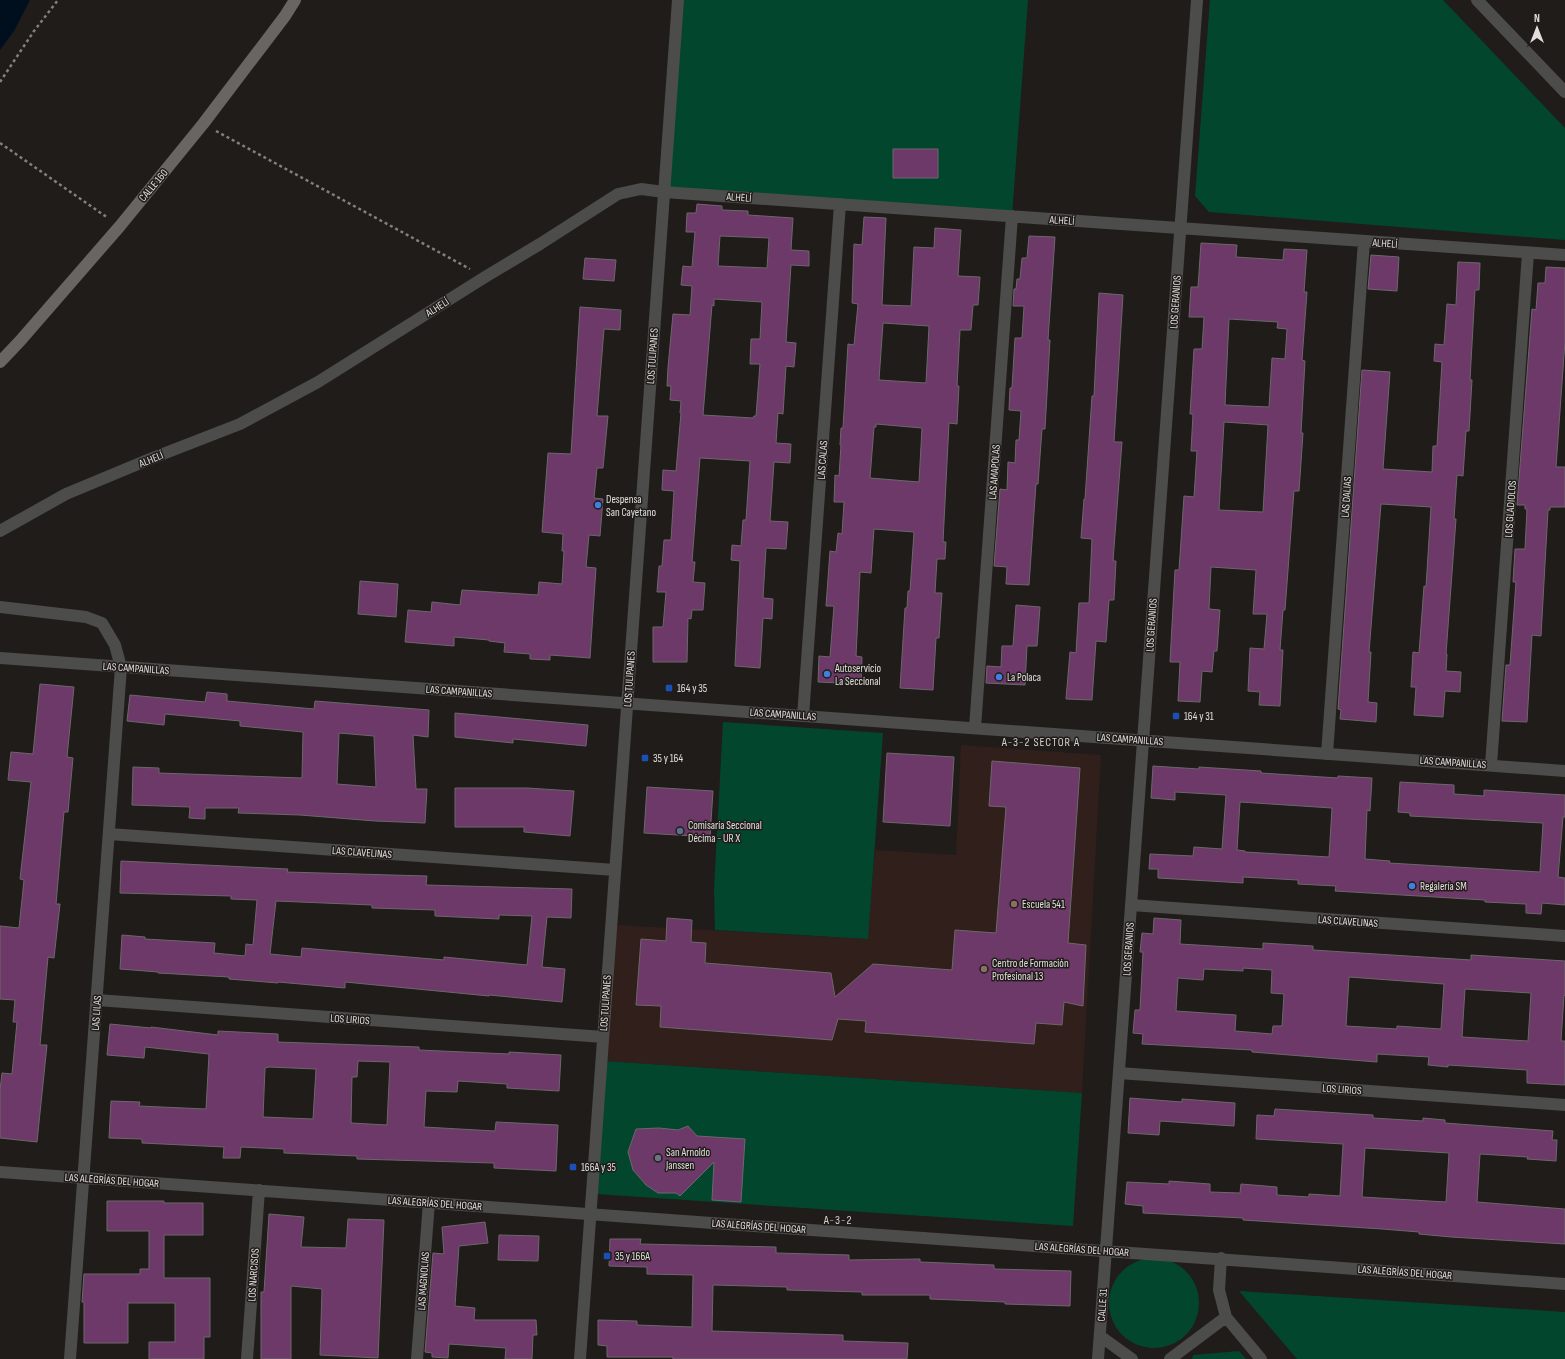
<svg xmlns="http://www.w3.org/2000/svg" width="1565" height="1359" font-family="'Sofia Sans Condensed',sans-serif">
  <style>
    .education { fill: #311f1b }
    .green { fill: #02462e }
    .water { fill: #000f1d }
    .building { fill: #6d3968; stroke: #6c676b; fill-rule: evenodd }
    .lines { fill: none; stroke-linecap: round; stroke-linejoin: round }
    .path { stroke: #837f7d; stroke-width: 2.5; stroke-dasharray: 3 3; stroke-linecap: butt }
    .street { stroke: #4c4c4a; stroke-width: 12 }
    .secondary { stroke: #676663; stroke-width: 12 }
    .shop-dot { fill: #3f7fe0; stroke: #201c1a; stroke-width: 1.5 }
    .transit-dot { fill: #1a4fb4; stroke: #201c1a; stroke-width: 1.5 }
    .service-dot { fill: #5c6f8a; stroke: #201c1a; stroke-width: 1.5 }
    .education-dot { fill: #8d6e63; stroke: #201c1a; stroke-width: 1.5 }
    .worship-dot { fill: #6b7280; stroke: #201c1a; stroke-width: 1.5 }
    .labels { text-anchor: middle; stroke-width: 3; stroke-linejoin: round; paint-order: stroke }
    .street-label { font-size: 11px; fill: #e1dedc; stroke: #201c1a }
    .poi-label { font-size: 11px; fill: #e1dedc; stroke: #201c1a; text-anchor: start }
    .neighbourhood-label { font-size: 12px; letter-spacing: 1px; fill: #d7d1cf; stroke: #201c1a }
  </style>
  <rect width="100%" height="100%" fill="#201c1a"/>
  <path class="education" d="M 961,745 L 1101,755 L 1082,1093 L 605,1061 L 616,925 L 867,939 L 875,850 L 956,855 Z"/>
  <path class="green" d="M 678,0 L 1028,0 L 1012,216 L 664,192 Z
    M 1210,0 L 1443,0 L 1565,128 L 1565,240 L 1209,212 L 1195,196 Z
    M 723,722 L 883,733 L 868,939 L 715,930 L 714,889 Z
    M 605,1061 L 1082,1093 L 1073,1226 L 596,1194 Z
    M1109 1303a45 45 0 1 1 90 0a45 45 0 1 1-90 0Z
    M 1239,1291 L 1565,1312 L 1565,1359 L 1297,1359 Z
    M 1239,1351 L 1246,1359 L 1192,1359 L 1193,1355 Z"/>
  <path class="water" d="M 0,0 L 30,0 L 14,31 L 0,50 Z"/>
  <path class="building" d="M 893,149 L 938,149 L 938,178 L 893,178 Z
    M 697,204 L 722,206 L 722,210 L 748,211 L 748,215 L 793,218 L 791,250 L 809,251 L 809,266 L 791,265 L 786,342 L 796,343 L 794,367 L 786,366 L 783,414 L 778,413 L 776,443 L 791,444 L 790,463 L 774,462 L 770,521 L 788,522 L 786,549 L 766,548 L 763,598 L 773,599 L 772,619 L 763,618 L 760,668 L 735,666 L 740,561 L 731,560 L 732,545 L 741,546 L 743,520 L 746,520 L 750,461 L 700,458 L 692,562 L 695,562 L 693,582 L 705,583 L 703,610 L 692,610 L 691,619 L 688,618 L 687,662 L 653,662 L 653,627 L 663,627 L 666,592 L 657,592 L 659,566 L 662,566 L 664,540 L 671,540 L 674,491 L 662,490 L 663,470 L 676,471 L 681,413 L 680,413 L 681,401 L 670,400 L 671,386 L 667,386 L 668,367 L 673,314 L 690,315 L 692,286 L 681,285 L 683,266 L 692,267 L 695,232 L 686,232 L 687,213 L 696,213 ZM 720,236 L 769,238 L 767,268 L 718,266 ZM 714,299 L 762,302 L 760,339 L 751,339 L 750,364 L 760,364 L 756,416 L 754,416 L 753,418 L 703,415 L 712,305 L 714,306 Z
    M 864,217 L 886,218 L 882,305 L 911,306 L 914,247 L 934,248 L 935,228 L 961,230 L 958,276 L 980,277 L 978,305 L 973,305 L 971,330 L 960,330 L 957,386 L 959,386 L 957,424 L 949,423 L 943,542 L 946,542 L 945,559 L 937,559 L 935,593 L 942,593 L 939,638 L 936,638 L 933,690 L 900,688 L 905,608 L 907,608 L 908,591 L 910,591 L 914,532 L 874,529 L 871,573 L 860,572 L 856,656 L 862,657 L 861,684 L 818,682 L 819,656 L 830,657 L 834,606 L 826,606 L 830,551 L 836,552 L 838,533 L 842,534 L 844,502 L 834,502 L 835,475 L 839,476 L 841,445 L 840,445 L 841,428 L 843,428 L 848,344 L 854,345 L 858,304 L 852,303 L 854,244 L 862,245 ZM 883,323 L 929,326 L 926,383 L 879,380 ZM 876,424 L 922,428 L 919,482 L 870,478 L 874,427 L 876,427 Z
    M 1029,236 L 1055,237 L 1048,340 L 1050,340 L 1045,429 L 1042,429 L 1038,484 L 1036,484 L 1029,585 L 1006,584 L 1007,567 L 994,566 L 1000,489 L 1007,490 L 1008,462 L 1015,463 L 1016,440 L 1019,440 L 1021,411 L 1009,410 L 1010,388 L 1012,388 L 1015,338 L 1022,338 L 1024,306 L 1013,306 L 1014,289 L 1016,289 L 1017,279 L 1020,279 L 1022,258 L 1027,258 Z
    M 1201,243 L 1237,245 L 1236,257 L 1283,260 L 1284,249 L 1307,250 L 1304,292 L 1307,292 L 1302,360 L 1305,361 L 1301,433 L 1303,433 L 1299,491 L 1294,491 L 1285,610 L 1283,610 L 1280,650 L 1283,650 L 1280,706 L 1259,705 L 1260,692 L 1248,691 L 1250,648 L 1264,649 L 1267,614 L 1253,614 L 1256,570 L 1211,567 L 1209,609 L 1220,610 L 1217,651 L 1214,651 L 1212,672 L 1202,671 L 1200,702 L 1178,701 L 1180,662 L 1170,662 L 1175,570 L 1179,570 L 1184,496 L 1194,497 L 1197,451 L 1191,451 L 1193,414 L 1190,414 L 1194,349 L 1202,349 L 1204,317 L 1189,317 L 1191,287 L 1198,287 ZM 1229,319 L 1278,322 L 1277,328 L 1287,329 L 1285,359 L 1272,358 L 1269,407 L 1225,405 ZM 1224,422 L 1268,425 L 1263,512 L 1219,510 Z
    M 1371,255 L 1399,257 L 1397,291 L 1368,289 Z
    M 585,258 L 616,260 L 614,281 L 583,279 Z
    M 1458,262 L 1480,263 L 1479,290 L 1475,290 L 1470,380 L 1472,380 L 1469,431 L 1466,431 L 1463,476 L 1457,475 L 1454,519 L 1456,519 L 1446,654 L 1447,654 L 1446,671 L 1461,672 L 1460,692 L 1445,691 L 1443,717 L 1414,715 L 1416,687 L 1411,687 L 1413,652 L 1419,653 L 1424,586 L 1426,587 L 1431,507 L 1381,504 L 1369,652 L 1371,652 L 1368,702 L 1377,703 L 1376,722 L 1340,719 L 1341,710 L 1338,709 L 1362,370 L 1390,372 L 1383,469 L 1432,472 L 1433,446 L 1437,446 L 1442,362 L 1434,361 L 1435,344 L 1444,345 L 1447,304 L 1456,305 Z
    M 1546,267 L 1565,268 L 1565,341 L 1556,467 L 1565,467 L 1565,507 L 1550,507 L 1550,510 L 1548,510 L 1541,636 L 1532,635 L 1527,722 L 1502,721 L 1506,665 L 1510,665 L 1516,582 L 1513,582 L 1515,549 L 1525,549 L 1527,509 L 1525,509 L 1525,505 L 1517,505 L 1532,309 L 1536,310 L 1538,283 L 1545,283 Z
    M 1099,293 L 1123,295 L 1114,442 L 1122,442 L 1113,561 L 1116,561 L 1114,600 L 1109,600 L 1106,642 L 1096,641 L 1092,700 L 1066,699 L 1070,652 L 1076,653 L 1079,603 L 1089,603 L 1092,539 L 1081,538 L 1084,499 L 1085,499 L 1092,396 L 1094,396 Z
    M 580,307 L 621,310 L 620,330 L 604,329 L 597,416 L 608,416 L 603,468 L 597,468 L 594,498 L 603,499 L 600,536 L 589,535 L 586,567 L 596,568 L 590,658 L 550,655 L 550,660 L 530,659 L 530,654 L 504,652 L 505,643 L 489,641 L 489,640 L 454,637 L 454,646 L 405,642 L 408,610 L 431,612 L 432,602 L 460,605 L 462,590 L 538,595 L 539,582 L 562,584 L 564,551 L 562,551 L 563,534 L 542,532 L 548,453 L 571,454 Z
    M 360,581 L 398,584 L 396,617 L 358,614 Z
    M 1016,605 L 1040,607 L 1037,646 L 1027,646 L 1025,685 L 986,683 L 987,666 L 1001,667 L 1002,646 L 1013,646 Z
    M 40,684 L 74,687 L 67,757 L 73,758 L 68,812 L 64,812 L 56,904 L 60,904 L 54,958 L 48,957 L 40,1045 L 47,1045 L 37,1142 L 0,1138 L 0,1090 L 2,1073 L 12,1074 L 17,1022 L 13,1022 L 15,1000 L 0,999 L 0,926 L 19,928 L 24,880 L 20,879 L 31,782 L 8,780 L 11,752 L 33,754 Z
    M 207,692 L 227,694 L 227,701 L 314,709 L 315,701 L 429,710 L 428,737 L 413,735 L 416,789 L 427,789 L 425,823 L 375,821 L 300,815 L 238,813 L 239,808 L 205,808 L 205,819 L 189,818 L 190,807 L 132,805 L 133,767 L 159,768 L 159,773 L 302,778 L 303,732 L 240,726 L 240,721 L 165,714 L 164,725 L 127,721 L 130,695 L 205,702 ZM 339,733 L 374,736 L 376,787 L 337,784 Z
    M 455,713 L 588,725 L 586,746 L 513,739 L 513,743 L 455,737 Z
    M 887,753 L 954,757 L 950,826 L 883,822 Z
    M 992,761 L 1080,768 L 1068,943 L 1086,945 L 1083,1006 L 1064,1002 L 1062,1025 L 1036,1023 L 1034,1044 L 865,1032 L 866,1021 L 838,1019 L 832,1040 L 660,1027 L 661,1006 L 636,1005 L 641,939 L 666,941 L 667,918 L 692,920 L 691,942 L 706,943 L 705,963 L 831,973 L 835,997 L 873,964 L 952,970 L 955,930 L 996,933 L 1006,807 L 989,806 Z
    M 1153,766 L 1199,769 L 1199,767 L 1261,771 L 1261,773 L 1338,778 L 1338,776 L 1372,778 L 1370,811 L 1367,810 L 1365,859 L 1390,861 L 1389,863 L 1540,872 L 1543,823 L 1410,816 L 1410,813 L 1398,812 L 1400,782 L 1454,785 L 1454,794 L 1484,796 L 1484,790 L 1565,795 L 1565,817 L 1563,817 L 1558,877 L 1565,878 L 1565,905 L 1542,903 L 1541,914 L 1526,913 L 1526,904 L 1485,902 L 1485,900 L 1335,891 L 1336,886 L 1298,884 L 1298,880 L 1243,877 L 1243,883 L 1158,878 L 1158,869 L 1149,869 L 1150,854 L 1193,856 L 1194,847 L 1222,849 L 1226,795 L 1175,792 L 1175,800 L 1151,798 ZM 1240,802 L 1332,808 L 1329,857 L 1245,852 L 1245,851 L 1237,850 Z
    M 647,787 L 713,791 L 710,837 L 644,833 Z
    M 455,788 L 527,788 L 574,791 L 570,836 L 524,832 L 524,827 L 455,827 Z
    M 121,861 L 288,869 L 287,872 L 427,876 L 426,885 L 572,889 L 571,918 L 547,917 L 542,967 L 565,969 L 562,1002 L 489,995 L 489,996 L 345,982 L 345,988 L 278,982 L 278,983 L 229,979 L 229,977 L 158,973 L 158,972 L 120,969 L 122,935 L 145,937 L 145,939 L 215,943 L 214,953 L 245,956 L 246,944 L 253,945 L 257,900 L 231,899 L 231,896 L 120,893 ZM 276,901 L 372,905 L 372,908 L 435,910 L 435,916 L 499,919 L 499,915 L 532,916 L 527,965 L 444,957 L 444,960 L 302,948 L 301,957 L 270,954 Z
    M 1154,918 L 1181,920 L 1180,944 L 1263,949 L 1263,943 L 1313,946 L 1313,950 L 1471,960 L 1471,955 L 1565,961 L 1565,996 L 1564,995 L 1561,1041 L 1565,1041 L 1565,1085 L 1527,1083 L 1527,1070 L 1448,1065 L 1448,1067 L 1428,1065 L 1429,1057 L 1377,1054 L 1377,1062 L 1252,1052 L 1252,1050 L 1142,1044 L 1143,1034 L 1133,1033 L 1135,1010 L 1140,1010 L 1143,952 L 1140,952 L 1142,933 L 1153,934 ZM 1243,968 L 1272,970 L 1271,993 L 1284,994 L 1282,1026 L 1273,1026 L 1272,1034 L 1235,1031 L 1236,1015 L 1176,1011 L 1178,978 L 1203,980 L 1204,969 L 1243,971 ZM 1349,977 L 1444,984 L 1441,1029 L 1397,1026 L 1397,1029 L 1346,1026 ZM 1465,989 L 1531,993 L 1528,1041 L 1462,1037 Z
    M 110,1024 L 151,1028 L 151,1027 L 218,1035 L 218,1031 L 278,1034 L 278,1042 L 419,1047 L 419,1050 L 509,1054 L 509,1052 L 561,1055 L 559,1091 L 507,1088 L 507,1084 L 458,1081 L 457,1092 L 426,1091 L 424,1127 L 495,1131 L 496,1122 L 558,1125 L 556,1171 L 494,1168 L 494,1163 L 357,1159 L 357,1156 L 284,1153 L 284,1149 L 241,1147 L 240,1158 L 223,1158 L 224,1147 L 142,1143 L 142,1139 L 109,1138 L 111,1101 L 140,1102 L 139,1106 L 206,1109 L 209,1054 L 145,1047 L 144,1058 L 107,1055 ZM 358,1061 L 390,1062 L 387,1125 L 351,1123 L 352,1077 L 357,1077 ZM 269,1067 L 316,1069 L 313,1119 L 263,1117 L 265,1068 Z
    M 1130,1098 L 1182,1102 L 1182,1099 L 1235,1103 L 1234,1126 L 1160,1121 L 1159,1135 L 1128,1133 Z
    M 1275,1109 L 1373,1115 L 1373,1118 L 1423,1121 L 1423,1118 L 1445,1120 L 1445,1123 L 1553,1131 L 1552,1140 L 1557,1140 L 1556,1161 L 1527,1159 L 1528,1157 L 1480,1154 L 1477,1202 L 1565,1209 L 1565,1244 L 1451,1237 L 1419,1234 L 1419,1232 L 1382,1229 L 1243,1220 L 1243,1218 L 1143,1213 L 1143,1206 L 1125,1204 L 1127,1182 L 1169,1184 L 1169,1181 L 1210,1184 L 1210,1192 L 1240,1193 L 1241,1184 L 1277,1187 L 1277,1195 L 1309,1197 L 1309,1194 L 1340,1196 L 1343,1144 L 1256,1139 L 1257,1115 L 1274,1116 ZM 1365,1148 L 1449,1153 L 1446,1202 L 1362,1197 Z
    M 688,1126 L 697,1136 L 745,1139 L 741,1202 L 712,1200 L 714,1162 L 680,1196 L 676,1193 L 658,1193 L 646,1185 L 633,1170 L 628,1152 L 636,1129 L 659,1128 L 678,1130 Z
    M 107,1201 L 164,1201 L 164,1203 L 203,1203 L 203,1235 L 164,1235 L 164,1278 L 210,1278 L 210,1337 L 204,1337 L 204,1359 L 149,1359 L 149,1342 L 175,1342 L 175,1303 L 128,1303 L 128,1343 L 84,1343 L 84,1302 L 82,1302 L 84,1274 L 140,1274 L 140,1269 L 149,1269 L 149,1231 L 107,1231 Z
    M 269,1214 L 304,1217 L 301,1247 L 346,1248 L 348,1219 L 384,1220 L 378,1358 L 320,1355 L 322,1289 L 291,1286 L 291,1359 L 261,1359 L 261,1292 L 264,1292 Z
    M 485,1222 L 488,1243 L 459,1246 L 455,1306 L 475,1308 L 474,1320 L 536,1320 L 537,1335 L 533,1335 L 532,1359 L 505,1359 L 506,1348 L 449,1344 L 448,1358 L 432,1357 L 432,1353 L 425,1352 L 433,1253 L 444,1254 L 442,1227 Z
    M 499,1235 L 539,1236 L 538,1261 L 498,1260 Z
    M 610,1239 L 641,1239 L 640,1244 L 776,1247 L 776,1253 L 849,1255 L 849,1260 L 920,1259 L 920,1262 L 994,1265 L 994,1269 L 1071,1271 L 1070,1306 L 1005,1304 L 1005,1302 L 930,1299 L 930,1295 L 862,1295 L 862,1292 L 787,1290 L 787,1287 L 713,1285 L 712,1331 L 843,1335 L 843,1341 L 908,1343 L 907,1359 L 673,1359 L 673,1357 L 607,1357 L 607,1346 L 598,1345 L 598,1320 L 637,1321 L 637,1325 L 692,1327 L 693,1275 L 647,1274 L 647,1267 L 609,1266 Z"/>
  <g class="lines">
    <path class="path" d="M 0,82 L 34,31 L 58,0
      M 216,131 L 470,269
      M 0,143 L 108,218"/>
    <path class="street" d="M 1477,0 L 1565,92
      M 0,531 L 66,494 L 150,459 L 240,424 L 318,382 L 485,277 L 540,244 L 618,194 L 641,189 L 664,192 L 1565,255
      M 0,607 L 86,617 L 102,623 L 115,645 L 121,667 L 70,1359
      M 0,658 L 1565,771
      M 803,716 L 840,204
      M 975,728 L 1012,216
      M 1327,754 L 1364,241
      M 1491,765 L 1528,253
      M 109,834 L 615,870
      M 1131,905 L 1565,936
      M 97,1000 L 603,1037
      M 1119,1073 L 1565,1105
      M 0,1172 L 1565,1284
      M 1221,1258 L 1219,1290 L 1226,1317 L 1261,1359
      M 1100,1336 L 1132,1359
      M 247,1359 L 259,1190
      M 417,1359 L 429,1202
      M 580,1359 L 678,0
      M 1098,1359 L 1197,0
      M 1170,1359 L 1226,1317"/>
    <path class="secondary" d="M 0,362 L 20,341 L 120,226 L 203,124 L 285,16 L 295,0"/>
  </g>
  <g class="shop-dot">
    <circle cx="598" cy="505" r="4"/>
    <circle cx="827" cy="674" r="4"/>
    <circle cx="999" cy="677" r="4"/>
    <circle cx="1412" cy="886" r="4"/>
  </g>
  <g class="transit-dot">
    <rect x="665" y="684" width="8" height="8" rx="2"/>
    <rect x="1172" y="712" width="8" height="8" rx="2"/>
    <rect x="641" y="754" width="8" height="8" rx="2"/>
    <rect x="569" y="1163" width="8" height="8" rx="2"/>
    <rect x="603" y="1252" width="8" height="8" rx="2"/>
  </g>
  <circle class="service-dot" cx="680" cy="831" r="4"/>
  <g class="education-dot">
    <circle cx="1014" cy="904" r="4"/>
    <circle cx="984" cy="969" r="4"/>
  </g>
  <circle class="worship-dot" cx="658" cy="1158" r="4"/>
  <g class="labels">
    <g class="street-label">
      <text transform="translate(153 185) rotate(-50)" y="4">CALLE 160</text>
      <text transform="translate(739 197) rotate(4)" y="4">ALHELÍ</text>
      <text transform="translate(1062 220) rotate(4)" y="4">ALHELÍ</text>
      <text transform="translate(1385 243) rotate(4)" y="4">ALHELÍ</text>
      <text transform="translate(1175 302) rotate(-86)" y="4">LOS GERANIOS</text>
      <text transform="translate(437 307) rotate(-32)" y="4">ALHELÍ</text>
      <text transform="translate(652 356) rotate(-86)" y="4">LOS TULIPANES</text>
      <text transform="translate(151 459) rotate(-22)" y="4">ALHELÍ</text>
      <text transform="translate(822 460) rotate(-86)" y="4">LAS CALAS</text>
      <text transform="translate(994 472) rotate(-86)" y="4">LAS AMAPOLAS</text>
      <text transform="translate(1346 497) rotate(-86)" y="4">LAS DALIAS</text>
      <text transform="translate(1510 509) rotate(-86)" y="4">LOS GLADIOLOS</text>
      <text transform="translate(1151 625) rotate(-86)" y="4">LOS GERANIOS</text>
      <text transform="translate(136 668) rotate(4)" y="4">LAS CAMPANILLAS</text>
      <text transform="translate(629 679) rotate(-86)" y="4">LOS TULIPANES</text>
      <text transform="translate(459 691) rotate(4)" y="4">LAS CAMPANILLAS</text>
      <text transform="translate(783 714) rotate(4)" y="4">LAS CAMPANILLAS</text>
      <text transform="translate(1130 739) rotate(4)" y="4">LAS CAMPANILLAS</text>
      <text transform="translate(1453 762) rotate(4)" y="4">LAS CAMPANILLAS</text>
      <text transform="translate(362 852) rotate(4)" y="4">LAS CLAVELINAS</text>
      <text transform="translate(1348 921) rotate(4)" y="4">LAS CLAVELINAS</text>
      <text transform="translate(1128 949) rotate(-86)" y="4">LOS GERANIOS</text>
      <text transform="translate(605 1003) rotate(-86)" y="4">LOS TULIPANES</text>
      <text transform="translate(96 1013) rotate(-86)" y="4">LAS LILAS</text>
      <text transform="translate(350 1019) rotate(4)" y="4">LOS LIRIOS</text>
      <text transform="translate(1342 1089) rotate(4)" y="4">LOS LIRIOS</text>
      <text transform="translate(112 1180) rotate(4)" y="4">LAS ALEGRÍAS DEL HOGAR</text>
      <text transform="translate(435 1203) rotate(4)" y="4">LAS ALEGRÍAS DEL HOGAR</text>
      <text transform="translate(759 1226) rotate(4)" y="4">LAS ALEGRÍAS DEL HOGAR</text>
      <text transform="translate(1082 1249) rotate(4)" y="4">LAS ALEGRÍAS DEL HOGAR</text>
      <text transform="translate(1405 1272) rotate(4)" y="4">LAS ALEGRÍAS DEL HOGAR</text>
      <text transform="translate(253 1275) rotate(-86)" y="4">LOS NARCISOS</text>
      <text transform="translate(423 1281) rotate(-86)" y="4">LAS MAGNOLIAS</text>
      <text transform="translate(1102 1305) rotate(-86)" y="4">CALLE 31</text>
    </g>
    <g class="poi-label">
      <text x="606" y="503">Despensa<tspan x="606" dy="13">San Cayetano</tspan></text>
      <text x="835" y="672">Autoservicio<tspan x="835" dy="13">La Seccional</tspan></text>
      <text x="1007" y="681">La Polaca</text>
      <text x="677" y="692">164 y 35</text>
      <text x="1184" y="720">164 y 31</text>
      <text x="653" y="762">35 y 164</text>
      <text x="688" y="829">Comisaría Seccional<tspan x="688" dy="13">Décima - UR X</tspan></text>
      <text x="1420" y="890">Regalería SM</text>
      <text x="1022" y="908">Escuela 541</text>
      <text x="992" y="967">Centro de Formación<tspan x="992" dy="13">Profesional 13</tspan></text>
      <text x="666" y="1156">San Arnoldo<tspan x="666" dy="13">Janssen</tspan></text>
      <text x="581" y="1171">166A y 35</text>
      <text x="615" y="1260">35 y 166A</text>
    </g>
    <g class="neighbourhood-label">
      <text x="1041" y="746">A-3-2 SECTOR A</text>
      <text x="838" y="1224">A-3-2</text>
    </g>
  </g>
  <g transform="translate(1537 28)" stroke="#201c1a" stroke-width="3" paint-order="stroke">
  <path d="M0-3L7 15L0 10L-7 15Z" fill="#e1dedc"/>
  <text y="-6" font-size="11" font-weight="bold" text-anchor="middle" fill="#e1dedc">N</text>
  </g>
</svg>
